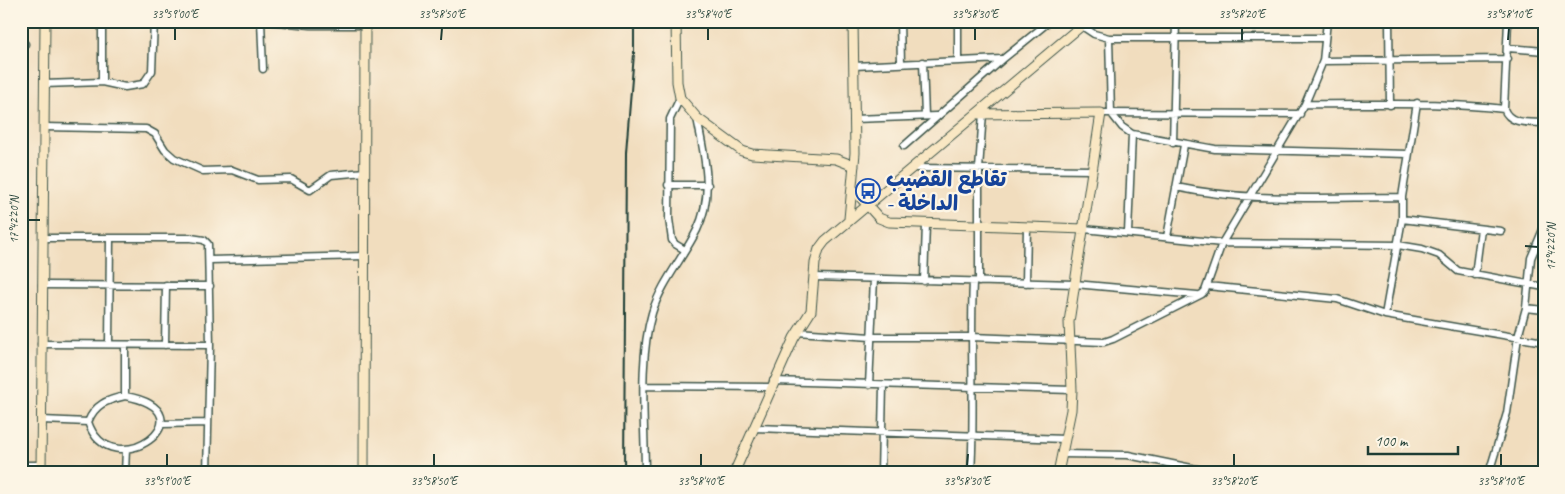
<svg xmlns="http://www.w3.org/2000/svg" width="1565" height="494" font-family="Caveat,'Playpen Sans Arabic',sans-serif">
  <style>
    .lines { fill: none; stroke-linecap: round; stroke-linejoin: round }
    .street-casing { stroke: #3e5549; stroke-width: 9 }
    .secondary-casing { stroke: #3e5549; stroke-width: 11 }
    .street { stroke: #fff; stroke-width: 6 }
    .secondary { stroke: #f9e7c3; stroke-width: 9 }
    .rail { stroke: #1f3d34; stroke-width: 2 }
    .ticks { fill: none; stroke: #1f3d34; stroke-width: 2 }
    .labels { text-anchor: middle; stroke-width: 4.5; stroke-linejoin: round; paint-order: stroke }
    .transit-label { font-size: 21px; font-weight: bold; fill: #164399; stroke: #fcf5e5; text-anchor: start }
    .neatline { fill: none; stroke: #1f3d34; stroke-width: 2 }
    .ticks-label { font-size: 12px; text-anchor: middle; fill: #1f3d34 }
  </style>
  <rect width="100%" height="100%" fill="#fcf5e5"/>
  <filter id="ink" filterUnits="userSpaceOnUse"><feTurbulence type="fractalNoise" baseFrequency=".02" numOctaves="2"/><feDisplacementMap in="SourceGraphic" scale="10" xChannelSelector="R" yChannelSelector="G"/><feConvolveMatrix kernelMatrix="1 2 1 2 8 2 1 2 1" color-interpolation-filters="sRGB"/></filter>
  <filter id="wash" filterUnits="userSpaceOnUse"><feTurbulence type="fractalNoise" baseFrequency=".0096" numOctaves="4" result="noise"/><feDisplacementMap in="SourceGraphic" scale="20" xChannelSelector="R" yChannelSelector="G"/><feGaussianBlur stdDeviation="1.12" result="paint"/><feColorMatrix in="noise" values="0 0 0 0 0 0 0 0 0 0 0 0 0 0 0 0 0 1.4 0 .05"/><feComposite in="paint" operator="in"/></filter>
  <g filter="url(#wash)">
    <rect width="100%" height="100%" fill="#f1ddbe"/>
  </g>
  <g filter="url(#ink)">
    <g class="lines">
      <defs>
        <path id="street" d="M 102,21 L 102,82
          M 261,21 L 263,69
          M 265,21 L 311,25 L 365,25
          M 900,21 L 901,63
          M 1389,21 L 1390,105
          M 1508,21 L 1504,109 C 1510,125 1529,122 1544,123
          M 1082,26 L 1094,34 L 1109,38 L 1325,38
          M 1109,38 L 1111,113 L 1122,127 L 1132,134 L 1215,149 L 1408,154
          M 21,44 L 25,44
          M 1508,48 L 1544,51
          M 958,60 L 958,21
          M 1323,61 L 1508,59
          M 923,62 L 925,116
          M 854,66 L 1002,59
          M 44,84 L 102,82 L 125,87 L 143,84 L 152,71 L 154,21
          M 680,98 L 670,119 L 669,219 L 672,240 L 675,244 L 685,250
          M 1305,104 C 1372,105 1437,101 1504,109
          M 1101,113 L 1300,114
          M 854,119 L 936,116
          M 44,127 L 146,129 L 155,134 L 165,150 L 174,158 L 203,171 L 232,170 L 258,180 L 291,179 L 310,190 L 331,175 L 365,172
          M 1173,143 L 1176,21
          M 904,146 L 1003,59 L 1050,21
          M 913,168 L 1093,170
          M 668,185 L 708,185
          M 1176,187 C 1250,203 1327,197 1402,197
          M 1402,219 L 1501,231
          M 1084,229 L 1222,243 L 1398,245 L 1422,249 L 1439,255 L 1458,271 L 1544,287
          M 1128,233 L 1132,134
          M 1167,237 L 1184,145
          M 43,238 L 191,238 L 204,240 L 208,244 L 210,345 L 207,473
          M 210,260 L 364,256
          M 1475,275 L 1481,229
          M 814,277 L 1075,284 L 1197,295
          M 924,281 L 926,225
          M 979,282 L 979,169 L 983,113
          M 1026,283 L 1027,227
          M 42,285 L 210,286
          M 1207,286 L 1337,299 L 1385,315 L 1544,342
          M 1526,308 L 1544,310
          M 1385,315 L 1402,219 L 1402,197 L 1417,103
          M 797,332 L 871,337 L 971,337 L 1104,342 L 1113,339 L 1202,294 L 1205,291 L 1222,243 L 1305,104 L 1323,61 L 1327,21
          M 41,344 L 210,345
          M 109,344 L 110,238
          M 165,345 L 166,285
          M 773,381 L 1072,390
          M 869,385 L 874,279
          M 645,386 L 771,387
          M 125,396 C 216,412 111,489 88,422 C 95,404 107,400 125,396 Z
          M 125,396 L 125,345
          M 42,420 L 88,422
          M 162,424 L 208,423
          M 753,428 L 1065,439
          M 1062,454 L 1128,455 L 1216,473
          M 21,465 L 41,465
          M 125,473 L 126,449
          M 645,473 C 645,423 638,361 652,313 C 661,283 683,258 697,230 C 715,193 704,155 697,118
          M 881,473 L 883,386
          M 971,473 C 975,409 970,345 973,282
          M 1489,473 L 1507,413 L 1518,337 L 1526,308 L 1531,258 L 1544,227"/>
        <path id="secondary" d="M 676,21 L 677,82 L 680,98 L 697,118 L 742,151 L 752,154 L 836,159 L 854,166
          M 976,114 L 1101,113 L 1069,322 L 1072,390 L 1071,410 L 1058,473
          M 852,188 L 879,218 L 889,222 L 1084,229
          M 849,219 L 855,153 L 853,21
          M 41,473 L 45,21
          M 364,473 L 365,21
          M 734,473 L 794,338 L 811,311 L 815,263 L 819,249 L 825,241 L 1087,21"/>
      </defs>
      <use href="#street" class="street-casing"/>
      <use href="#secondary" class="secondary-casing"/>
      <use href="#street" class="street"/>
      <use href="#secondary" class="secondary"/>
      <path class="rail" d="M 624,473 L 626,152 L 634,54 L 634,21"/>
    </g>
  </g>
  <path class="ticks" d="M 175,40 L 175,28M 441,40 L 442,28M 708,40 L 708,28M 975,40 L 975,28M 1242,40 L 1242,28M 1508,40 L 1509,28M 28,220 L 40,220M 1525,246 L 1538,247M 167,466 L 167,454M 434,466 L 434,454M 701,466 L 701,454M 967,466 L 968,454M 1234,466 L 1234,454M 1501,466 L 1501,454"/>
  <defs>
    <symbol id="bus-ring" viewBox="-11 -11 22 22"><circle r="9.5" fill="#fcf5e5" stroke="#1a4fb4" stroke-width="1.5"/><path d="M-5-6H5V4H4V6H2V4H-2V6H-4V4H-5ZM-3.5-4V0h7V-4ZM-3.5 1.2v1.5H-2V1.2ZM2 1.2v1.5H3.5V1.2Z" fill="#1a4fb4"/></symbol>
  </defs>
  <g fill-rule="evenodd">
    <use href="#bus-ring" x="854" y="177" width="28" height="28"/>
  </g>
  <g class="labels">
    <g class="transit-label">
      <text x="886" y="186">تقاطع القضيب<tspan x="886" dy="24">- الداخلة</tspan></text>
    </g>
  </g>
  <rect width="1565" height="494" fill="none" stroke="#fcf5e5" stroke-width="55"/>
  <path d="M1368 446v8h90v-8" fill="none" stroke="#1f3d34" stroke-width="2.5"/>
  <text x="1375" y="446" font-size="15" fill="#1f3d34" stroke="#fcf5e5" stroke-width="4" paint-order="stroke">100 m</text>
  <rect x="28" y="28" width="1510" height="438" class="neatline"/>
  <g class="ticks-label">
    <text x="175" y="18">33°59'00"E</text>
    <text x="442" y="18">33°58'50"E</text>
    <text x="708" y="18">33°58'40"E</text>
    <text x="975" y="18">33°58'30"E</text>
    <text x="1242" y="18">33°58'20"E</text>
    <text x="1509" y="18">33°58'10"E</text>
    <text transform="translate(14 220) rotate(-90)" y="4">17°42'20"N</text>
    <text transform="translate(1551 247) rotate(-90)" y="4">17°42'20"N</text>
    <text x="167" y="485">33°59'00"E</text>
    <text x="434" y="485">33°58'50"E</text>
    <text x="701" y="485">33°58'40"E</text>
    <text x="967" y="485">33°58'30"E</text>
    <text x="1234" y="485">33°58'20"E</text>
    <text x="1501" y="485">33°58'10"E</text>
  </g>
</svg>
